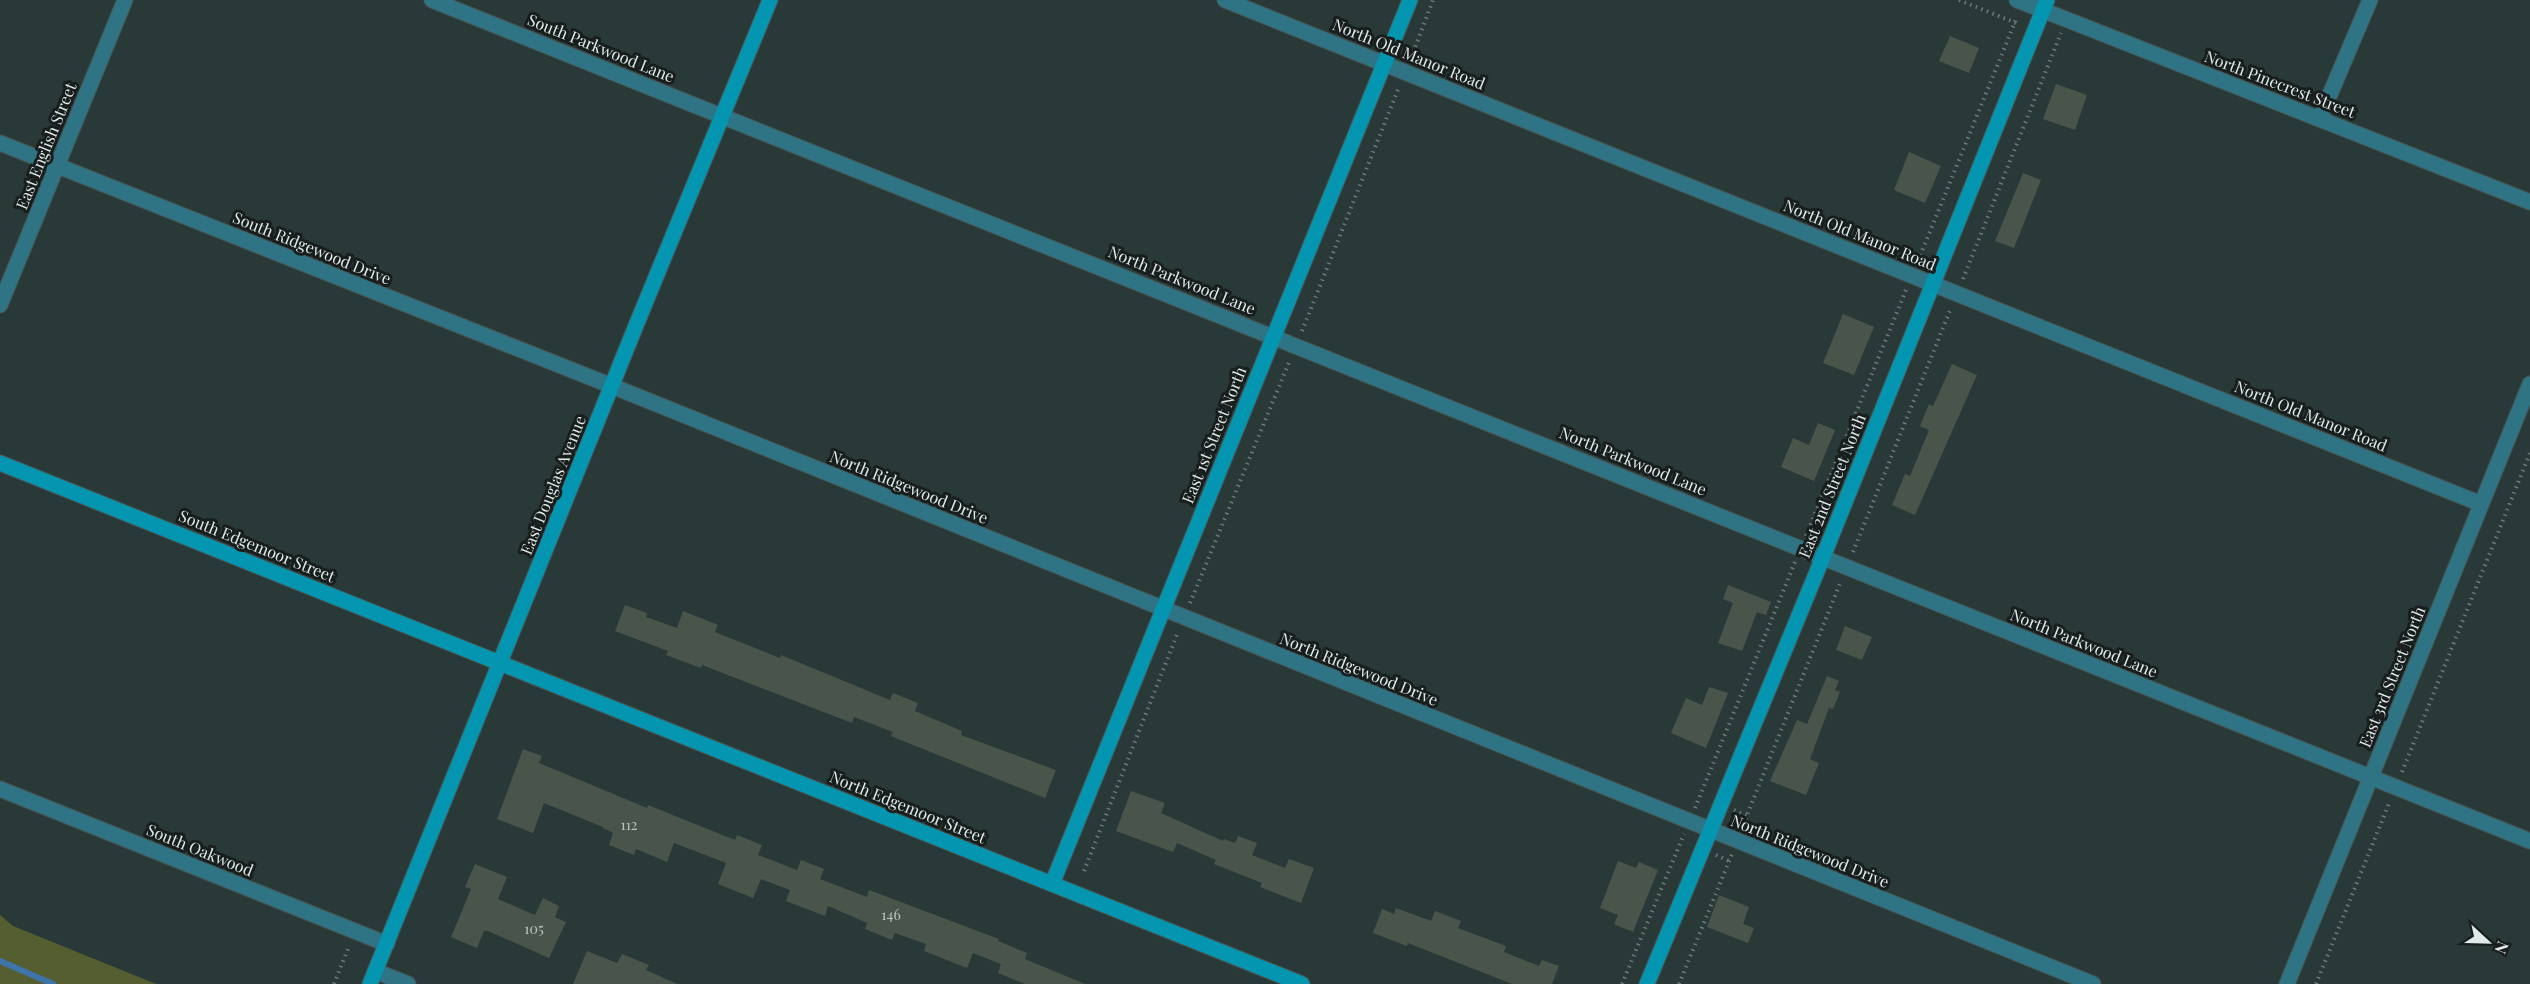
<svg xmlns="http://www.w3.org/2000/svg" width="2530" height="984" font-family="'Playfair Display',serif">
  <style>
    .green { fill: #555e31 }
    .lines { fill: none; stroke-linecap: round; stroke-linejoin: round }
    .stream { stroke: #3e74a9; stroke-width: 6 }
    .building { fill: #49554b }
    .street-casing { stroke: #465553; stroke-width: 17 }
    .secondary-casing { stroke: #465553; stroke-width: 17 }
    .path { stroke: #6b7977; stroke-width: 4; stroke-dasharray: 1.5 4.5; stroke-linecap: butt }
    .street { stroke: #2f7485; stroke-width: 15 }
    .secondary { stroke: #0495b1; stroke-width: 15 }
    .labels { text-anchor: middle; stroke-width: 6; stroke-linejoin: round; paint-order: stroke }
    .number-label { font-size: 14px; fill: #bac5c2 }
    .street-label { font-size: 16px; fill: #e0eae9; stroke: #171e1d }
  </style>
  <rect width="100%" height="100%" fill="#293937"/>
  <path class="green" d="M 0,915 L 13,926 L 156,984 L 0,984 Z"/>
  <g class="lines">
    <path class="stream" d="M 0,961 L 53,984"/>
  </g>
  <path class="building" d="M 1950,36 L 1979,48 L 1969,73 L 1939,61 Z
    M 2056,84 L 2087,95 L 2075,130 L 2043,119 Z
    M 1909,152 L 1941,166 L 1925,203 L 1894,190 Z
    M 2023,173 L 2041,180 L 2014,248 L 1995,241 Z
    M 1843,314 L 1874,327 L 1854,375 L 1823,363 Z
    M 1952,364 L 1977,375 L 1915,515 L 1892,505 L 1905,474 L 1910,476 L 1929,430 L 1920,426 L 1929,404 L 1933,406 Z
    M 1818,423 L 1835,430 L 1814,481 L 1781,467 L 1793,438 L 1809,445 Z
    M 1728,585 L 1771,602 L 1766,615 L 1757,612 L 1742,651 L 1718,643 L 1733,603 L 1723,599 Z
    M 625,605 L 647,613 L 646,617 L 677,628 L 683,611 L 718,625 L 715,632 L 780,658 L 781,655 L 890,700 L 893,693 L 918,703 L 915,711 L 962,731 L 961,735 L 1056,770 L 1045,798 L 891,736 L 893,732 L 854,717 L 852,723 L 702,665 L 701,668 L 666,655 L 668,651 L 615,631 Z
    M 1845,626 L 1872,637 L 1862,660 L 1836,650 Z
    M 1827,676 L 1839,681 L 1835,690 L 1840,692 L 1833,709 L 1829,708 L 1810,759 L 1819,763 L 1806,795 L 1770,781 L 1797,720 L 1807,724 Z
    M 1709,687 L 1728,693 L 1706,748 L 1671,733 L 1686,698 L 1702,705 Z
    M 523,749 L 542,756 L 539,763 L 647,808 L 648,805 L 735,840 L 737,835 L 762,845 L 758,855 L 797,870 L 801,860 L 824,869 L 820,879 L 867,897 L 869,890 L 999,939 L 998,941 L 1027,953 L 1025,959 L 1085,984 L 1025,984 L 998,973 L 1001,964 L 973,953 L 967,968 L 924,951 L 926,944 L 895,933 L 892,940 L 865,929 L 867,923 L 828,906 L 825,916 L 786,901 L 790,890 L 761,879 L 753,898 L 718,884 L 726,863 L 674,843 L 667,862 L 636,849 L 634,855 L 609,845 L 613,833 L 603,828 L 603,827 L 544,803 L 533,833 L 497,819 Z
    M 1131,791 L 1165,803 L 1161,813 L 1223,841 L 1224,839 L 1235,843 L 1238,836 L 1257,843 L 1252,855 L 1285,868 L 1289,859 L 1314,868 L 1301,903 L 1260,887 L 1262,883 L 1214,864 L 1216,860 L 1177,843 L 1173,852 L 1116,831 Z
    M 1618,861 L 1636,868 L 1639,862 L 1658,870 L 1633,932 L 1614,924 L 1618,915 L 1600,908 Z
    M 475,864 L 507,877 L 498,899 L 535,915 L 543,898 L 559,906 L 555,917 L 566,922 L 549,958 L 488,931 L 484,931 L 477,948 L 451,937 L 471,889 L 465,887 Z
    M 1719,895 L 1749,907 L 1743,924 L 1754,928 L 1748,943 L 1707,927 Z
    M 1396,908 L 1431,921 L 1435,911 L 1461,921 L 1458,928 L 1506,946 L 1504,952 L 1539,966 L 1542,960 L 1559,966 L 1552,984 L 1512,984 L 1408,943 L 1407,946 L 1373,933 L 1382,909 L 1394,914 Z
    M 587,951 L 617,963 L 622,954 L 649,965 L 646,970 L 677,984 L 573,984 Z"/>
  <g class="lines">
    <defs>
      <path id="street" d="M 432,0 L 2530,841
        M 1225,0 L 2481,504
        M 2017,0 L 2530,202
        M 2320,118 L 2370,0
        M 0,143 L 612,386 L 2093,984
        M 0,305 L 125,0
        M 0,789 L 387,944
        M 375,971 L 408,984
        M 2287,984 L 2530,384"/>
      <path id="secondary" d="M 0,463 L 1302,984
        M 1052,884 L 1410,0
        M 370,984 L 637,323 L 770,0
        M 1647,984 L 1823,557 L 2047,0"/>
    </defs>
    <use href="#street" class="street-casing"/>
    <use href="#secondary" class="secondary-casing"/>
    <path class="path" d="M 1959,0 L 2016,23
      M 1411,58 L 1433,0
      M 1918,261 L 2017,17
      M 1963,279 L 2061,33
      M 1302,331 L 1399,87
      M 1806,536 L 1906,290
      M 1853,552 L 1951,308
      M 1190,603 L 1290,360
      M 2402,772 L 2530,453
      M 1695,808 L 1795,562
      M 1734,810 L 1747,816
      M 1743,825 L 1841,581
      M 1716,855 L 1729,861
      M 1084,871 L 1178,632
      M 334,984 L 349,946
      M 1622,984 L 1684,834
      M 1679,984 L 1732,854
      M 2316,984 L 2390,801"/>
    <use href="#street" class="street"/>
    <use href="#secondary" class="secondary"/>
  </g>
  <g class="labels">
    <g class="number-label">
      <text x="629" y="830">112</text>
      <text x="891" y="920">146</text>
      <text x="534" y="934">105</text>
    </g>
    <g class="street-label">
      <text transform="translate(601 48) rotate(22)" y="6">South Parkwood Lane</text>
      <text transform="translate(1409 54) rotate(22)" y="6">North Old Manor Road</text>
      <text transform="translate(2280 84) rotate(21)" y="6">North Pinecrest Street</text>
      <text transform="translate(46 146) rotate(-68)" y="6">East English Street</text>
      <text transform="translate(1860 235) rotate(22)" y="6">North Old Manor Road</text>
      <text transform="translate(312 248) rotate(22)" y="6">South Ridgewood Drive</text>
      <text transform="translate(1182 280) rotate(22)" y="6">North Parkwood Lane</text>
      <text transform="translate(2311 416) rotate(22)" y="6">North Old Manor Road</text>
      <text transform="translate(1214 435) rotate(-68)" y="6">East 1st Street North</text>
      <text transform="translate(1633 461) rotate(22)" y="6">North Parkwood Lane</text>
      <text transform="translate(553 485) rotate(-68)" y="6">East Douglas Avenue</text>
      <text transform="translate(1832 486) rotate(-68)" y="6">East 2nd Street North</text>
      <text transform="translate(909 487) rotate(22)" y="6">North Ridgewood Drive</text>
      <text transform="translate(257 546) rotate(22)" y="6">South Edgemoor Street</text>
      <text transform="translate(2084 643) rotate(22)" y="6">North Parkwood Lane</text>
      <text transform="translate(1359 669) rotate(22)" y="6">North Ridgewood Drive</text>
      <text transform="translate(2392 677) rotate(-68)" y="6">East 3rd Street North</text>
      <text transform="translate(908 807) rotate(22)" y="6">North Edgemoor Street</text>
      <text transform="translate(200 850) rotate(22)" y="6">South Oakwood</text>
      <text transform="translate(1810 851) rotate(22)" y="6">North Ridgewood Drive</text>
    </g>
  </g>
  <g transform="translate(2488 942) rotate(112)" stroke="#171e1d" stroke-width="4.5" paint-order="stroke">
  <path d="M0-4.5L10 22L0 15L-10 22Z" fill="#e0eae9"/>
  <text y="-9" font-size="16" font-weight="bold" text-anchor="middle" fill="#e0eae9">N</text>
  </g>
</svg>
